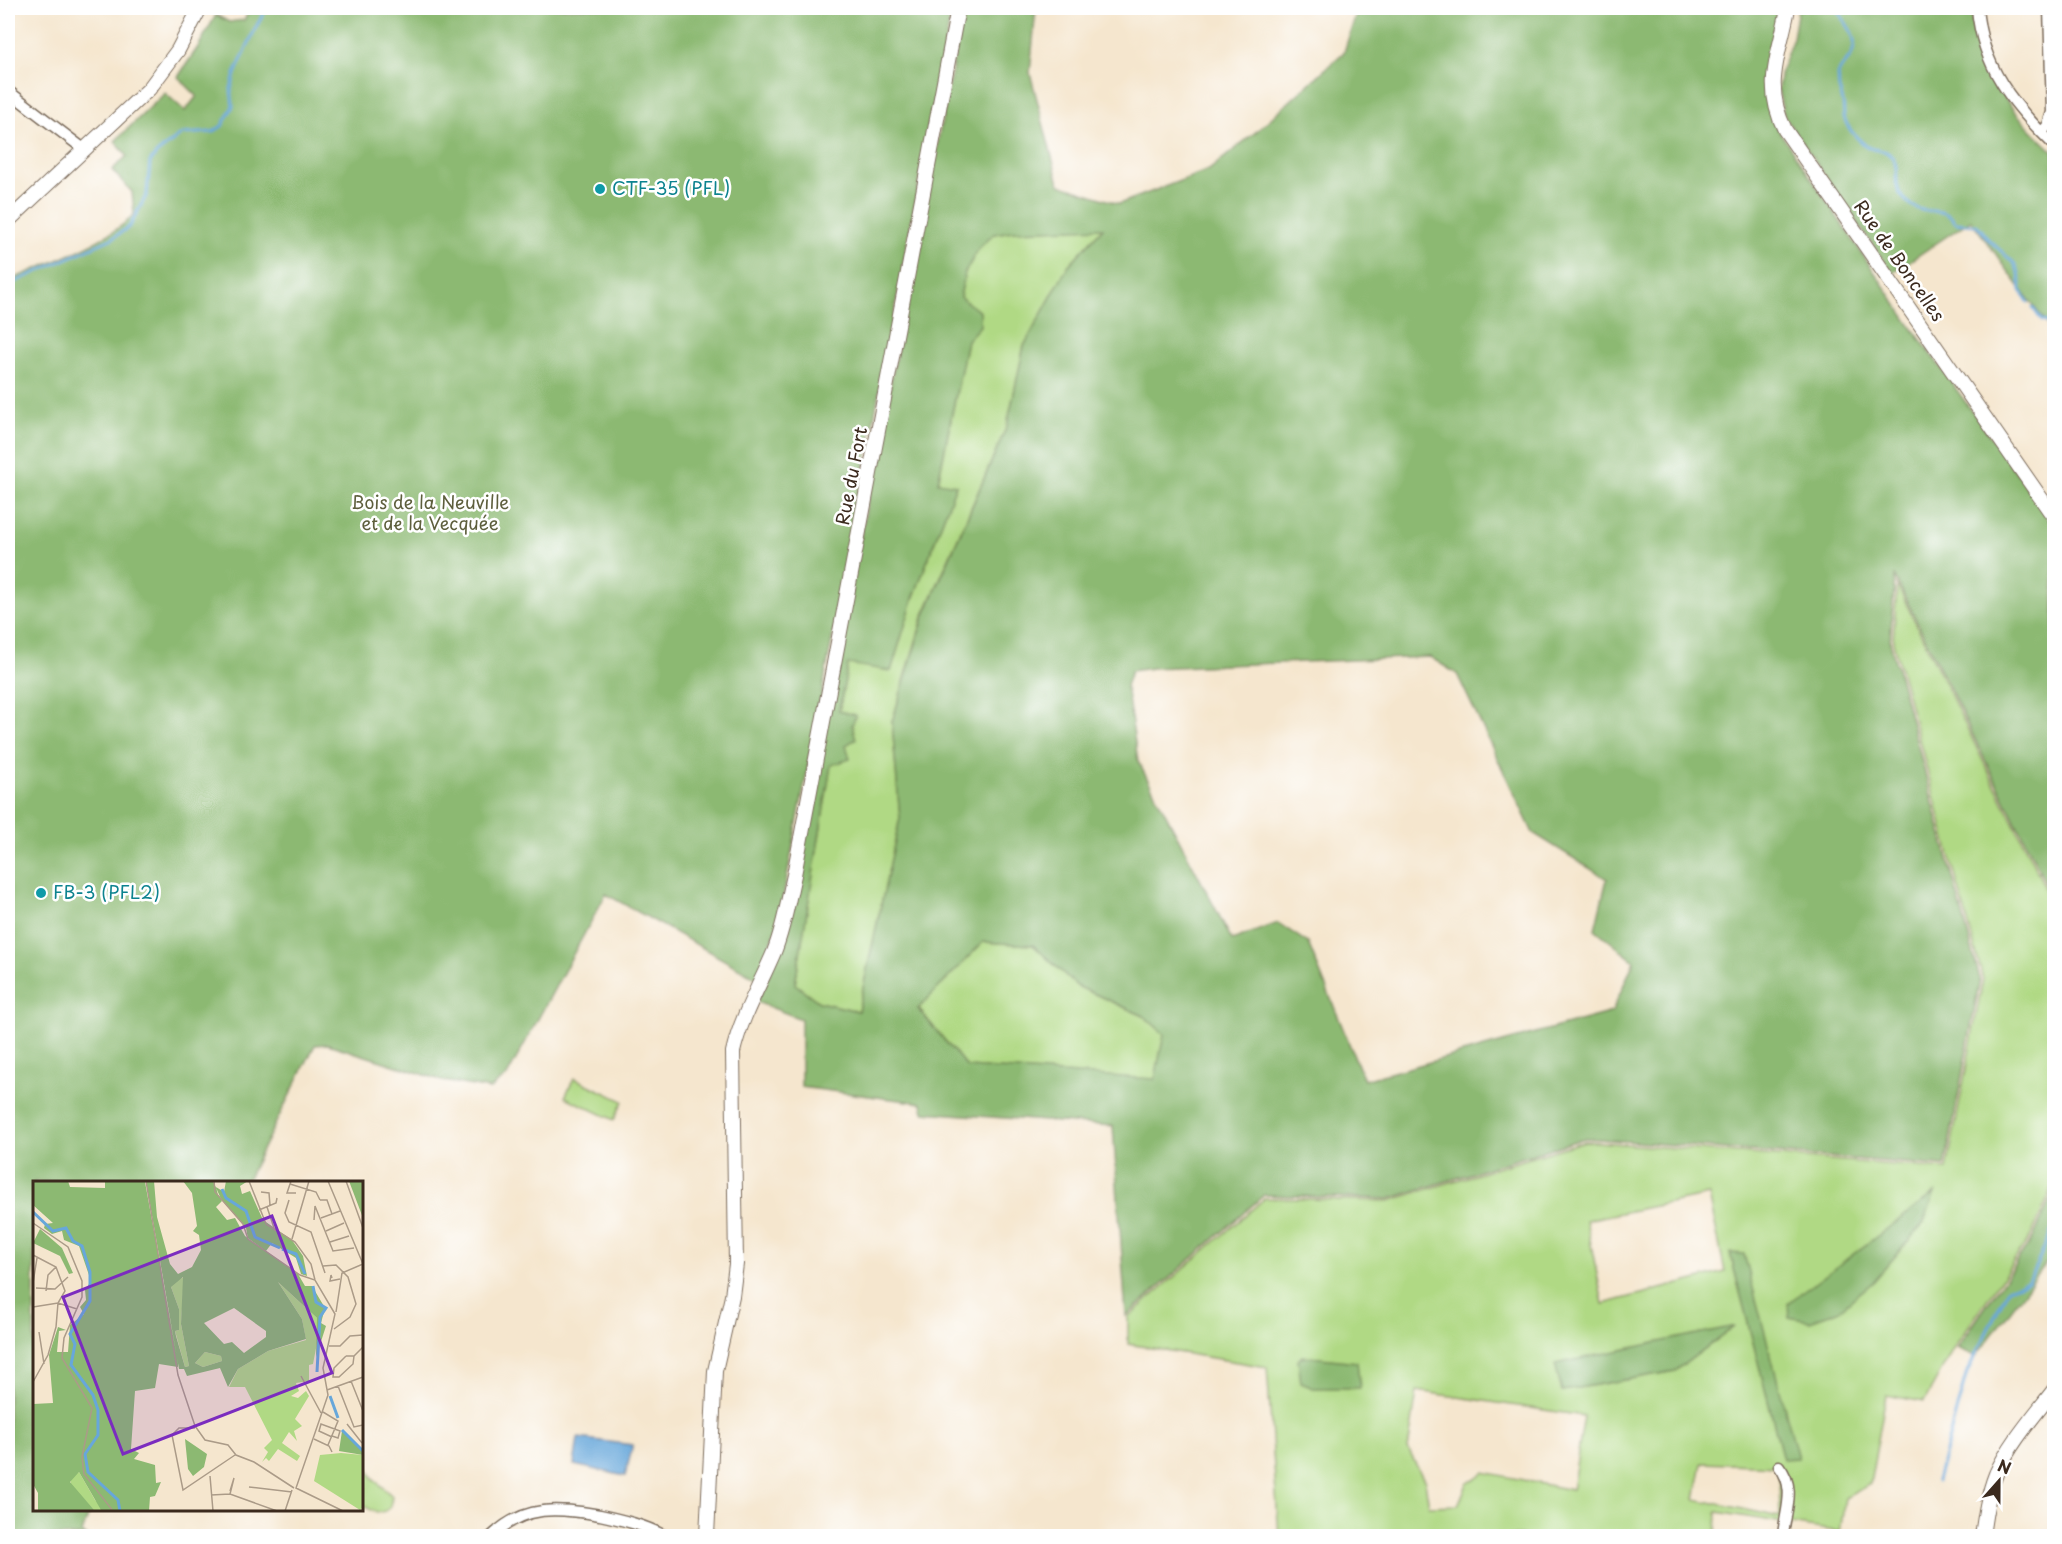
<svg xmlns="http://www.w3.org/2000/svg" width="2062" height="1544" font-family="'Playpen Sans',sans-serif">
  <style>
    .green { fill: #b0d984; stroke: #768251; stroke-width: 1.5; fill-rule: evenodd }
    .forest { fill: #8cb972; stroke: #647248; stroke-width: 1.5; fill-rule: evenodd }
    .water { fill: #67a7da; stroke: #51687c; stroke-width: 1.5 }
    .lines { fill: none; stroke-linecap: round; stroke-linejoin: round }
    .stream { stroke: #67a7da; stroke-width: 3 }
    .street-casing { stroke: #7c6c5c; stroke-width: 13 }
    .secondary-casing { stroke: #7c6c5c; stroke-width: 16 }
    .street { stroke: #fff; stroke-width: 10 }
    .secondary { stroke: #fff; stroke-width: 14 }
    .culture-dot { fill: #0f9aa8; stroke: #fff; stroke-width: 2 }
    .labels { text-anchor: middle; stroke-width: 5; stroke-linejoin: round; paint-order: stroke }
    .culture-label { font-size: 18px; fill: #0d838f; stroke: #fff; text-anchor: start }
    .street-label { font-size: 18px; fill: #3b2a1e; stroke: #fff }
    .park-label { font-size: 18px; fill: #5e5f3d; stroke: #fff }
    .inset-river { fill: none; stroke: #67a7da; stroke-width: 3 }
    .inset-road { fill: none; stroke: #ab9b88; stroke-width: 1.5 }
    .view { fill: #7b2cbf; fill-opacity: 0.15; stroke: #7b2cbf; stroke-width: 3 }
    .inset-edge { fill: none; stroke: #3b2a1e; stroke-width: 3 }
  </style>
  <rect width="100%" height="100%" fill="#fff"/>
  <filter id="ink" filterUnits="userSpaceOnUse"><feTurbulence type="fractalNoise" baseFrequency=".0167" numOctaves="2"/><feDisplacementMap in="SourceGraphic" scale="12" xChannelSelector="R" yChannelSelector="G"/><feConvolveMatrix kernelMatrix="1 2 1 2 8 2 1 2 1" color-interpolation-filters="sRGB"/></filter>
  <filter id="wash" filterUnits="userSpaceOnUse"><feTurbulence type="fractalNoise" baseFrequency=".008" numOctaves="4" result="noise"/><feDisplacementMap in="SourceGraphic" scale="24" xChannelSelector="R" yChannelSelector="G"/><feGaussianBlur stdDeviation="1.35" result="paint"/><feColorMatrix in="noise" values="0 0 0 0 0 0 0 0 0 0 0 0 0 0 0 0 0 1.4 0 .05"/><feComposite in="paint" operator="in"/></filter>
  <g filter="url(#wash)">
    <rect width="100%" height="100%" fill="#f5e6ce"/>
    <path class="green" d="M 1104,227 L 1068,266 L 1024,346 L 1007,426 L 923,617 L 892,722 L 900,818 L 858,1011 L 819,1002 L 795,984 L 831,765 L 846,744 L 839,711 L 848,663 L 891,671 L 913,599 L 956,485 L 938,483 L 967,340 L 980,312 L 960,297 L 965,272 L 979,248 L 994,234 L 1012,231 Z
      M 1897,585 L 2054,906 L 2054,1185 L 2031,1236 L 1955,1346 L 1924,1402 L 1886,1395 L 1870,1484 L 1845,1498 L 1840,1532 L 1717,1512 L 1716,1536 L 1279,1536 L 1267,1367 L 1128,1344 L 1128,1317 L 1265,1198 L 1389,1201 L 1585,1141 L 1947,1169 L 1983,979 L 1893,642 ZM 1709,1195 L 1725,1272 L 1603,1304 L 1586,1220 ZM 1730,1253 L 1798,1458 L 1783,1458 ZM 1734,1327 L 1675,1371 L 1562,1391 ZM 1417,1391 L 1584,1416 L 1572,1490 L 1484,1472 L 1467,1484 L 1458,1505 L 1429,1506 L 1425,1482 L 1408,1449 ZM 1702,1463 L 1779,1466 L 1780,1517 L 1695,1499 Z
      M 983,942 L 1034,945 L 1077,986 L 1144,1016 L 1165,1034 L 1155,1080 L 967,1067 L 918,1008 Z
      M 574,1078 L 623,1101 L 614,1120 L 565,1097 Z
      M 362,1459 L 373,1478 L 392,1496 L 390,1508 C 379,1516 371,1511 362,1504 Z"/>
    <path class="forest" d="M 251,8 L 952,8 L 778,924 L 758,979 L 606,894 L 507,1076 L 490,1089 L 444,1081 L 328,1044 L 315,1045 L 246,1182 L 34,1182 L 34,1510 L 90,1510 L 82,1533 L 86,1536 L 8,1536 L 8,281 C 40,267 113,240 134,214 L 132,192 L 112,170 L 127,156 L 115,141 L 165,93 L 185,111 L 197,96 L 178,77 L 198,47 L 216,15 L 229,22 L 244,20 Z
      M 964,8 L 1036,8 L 1030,73 L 1059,184 L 1119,204 L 1209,170 L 1258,130 L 1344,52 L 1358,8 L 1780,8 C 1777,43 1758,78 1770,113 C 1773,121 1778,128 1781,134 L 1915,332 L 2054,525 L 2054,900 L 1895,577 L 1890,642 L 1980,979 L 1945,1166 L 1585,1138 L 1389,1199 L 1264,1195 L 1126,1316 L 1113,1126 L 924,1112 L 922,1103 L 801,1087 L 801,1019 L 757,1002 L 780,950 ZM 1103,228 L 1068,266 L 1024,346 L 1007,426 L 924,617 L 892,722 L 900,818 L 858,1011 L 819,1002 L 795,984 L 831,765 L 850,759 L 846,745 L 856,739 L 852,725 L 856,715 L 839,711 L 848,664 L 891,671 L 913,599 L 956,485 L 938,482 L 967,340 L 980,326 L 980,312 L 960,297 L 965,272 L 979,248 L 994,234 L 1012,231 ZM 1430,657 L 1457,674 L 1533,833 L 1607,879 L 1595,929 L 1634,961 L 1612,1012 L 1364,1080 L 1308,943 L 1278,923 L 1232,940 L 1138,761 L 1126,686 L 1131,671 L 1152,668 ZM 983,942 L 1033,945 L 1077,986 L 1144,1016 L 1164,1034 L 1155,1079 L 967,1067 L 918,1009 Z
      M 1798,8 L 1970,8 C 1980,74 2006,107 2054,152 L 2054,334 L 1971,220 L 1892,273 L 1784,116 L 1778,89 L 1781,70 L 1793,38 Z
      M 2054,1191 L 2054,1253 L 1976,1356 L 1957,1348 L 2033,1238 Z
      M 1935,1193 L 1923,1224 L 1873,1282 L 1838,1311 L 1810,1321 L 1789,1317 L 1788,1303 Z
      M 1730,1253 L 1744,1254 L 1798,1458 L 1783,1459 Z
      M 1735,1326 L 1675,1371 L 1562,1391 L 1555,1364 Z
      M 1302,1356 L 1357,1362 L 1360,1388 L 1313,1388 L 1301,1383 L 1298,1360 Z"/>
    <path class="water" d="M 578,1438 L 633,1445 L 625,1476 L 574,1465 Z"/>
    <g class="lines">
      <path class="stream" d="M 1838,8 C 1842,23 1859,33 1853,51 C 1850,61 1840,66 1838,75 C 1839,80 1838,84 1839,89 C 1840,93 1842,97 1843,102 C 1844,108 1843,114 1845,120 C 1848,129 1858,139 1865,145 C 1873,153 1885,146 1893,158 C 1902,174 1888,187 1909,203 C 1927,219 1941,202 1956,223 L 1976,225 L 1980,228 L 1988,239 L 2014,263 L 2019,274 L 2021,290 L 2028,302
        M 8,285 L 113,238 L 130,226 L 147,194 L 150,162 L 157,153 L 182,134 L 213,132 L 222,126 L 233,106 L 231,89 L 235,74 L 256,27 L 267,8
        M 2033,308 L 2042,321 L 2054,324
        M 1937,1481 L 1967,1372 L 2008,1289 L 2029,1281 L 2054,1226"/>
    </g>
  </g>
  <g filter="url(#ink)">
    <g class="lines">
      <defs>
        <path id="street" d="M 1977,8 C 1982,67 2013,105 2054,145
          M 8,91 L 85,150
          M 2042,132 L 2048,125 L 2052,112 L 2049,8
          M 1779,1466 C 1797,1489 1785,1510 1783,1536
          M 492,1536 C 525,1504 558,1508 600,1515 C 623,1520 644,1525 665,1536"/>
        <path id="secondary" d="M 1788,8 C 1780,54 1762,84 1785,130 L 2054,517
          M 8,221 L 149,89 L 178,50 L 200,8
          M 707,1536 L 715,1371 L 732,1296 L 736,1264 L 733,1052 C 741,1017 760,985 774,952 C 784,927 788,901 794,875 L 958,8
          M 1982,1536 C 1985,1515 1988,1494 1996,1474 C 2010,1443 2034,1416 2054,1390"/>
      </defs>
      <use href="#street" class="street-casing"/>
      <use href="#secondary" class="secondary-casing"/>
      <use href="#street" class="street"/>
      <use href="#secondary" class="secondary"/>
    </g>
  </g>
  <g class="culture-dot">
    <circle cx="600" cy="189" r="6"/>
    <circle cx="41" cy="893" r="6"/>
  </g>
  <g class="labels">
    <g class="culture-label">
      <text x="612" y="195">CTF-35 (PFL)</text>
      <text x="53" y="899">FB-3 (PFL2)</text>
    </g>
    <g class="street-label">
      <text transform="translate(1899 261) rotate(55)" y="6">Rue de Boncelles</text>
      <text transform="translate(852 476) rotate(-79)" y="6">Rue du Fort</text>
    </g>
    <g class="park-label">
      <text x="430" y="509">Bois de la Neuville<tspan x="430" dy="21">et de la Vecquée</tspan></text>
    </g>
  </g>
  <g transform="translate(33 1181)">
    <rect width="330" height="330" fill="#f5e6ce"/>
    <path d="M 151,96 L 148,143 L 156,185 L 152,186 L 142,150 L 146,149 L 146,128 L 138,106 L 140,101 ZM 245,101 L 284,137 L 284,162 L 280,183 L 276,184 L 276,200 L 263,202 L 266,210 L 258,215 L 265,217 L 273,210 L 276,215 L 262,238 L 269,245 L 261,250 L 264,260 L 256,251 L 249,262 L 267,275 L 264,280 L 245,268 L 236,280 L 233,277 L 229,281 L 235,271 L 231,267 L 239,259 L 212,206 L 196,206 L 205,188 L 235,170 L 273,159 L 269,138 ZM 172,171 L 188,175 L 189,180 L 170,186 L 162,182 ZM 308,272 L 330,274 L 330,326 L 327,329 L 281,300 L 287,274 ZM 46,291 L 62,319 L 74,330 L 62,330 L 38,304 L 37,297 Z" fill="#b0d984"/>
    <path d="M 0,0 L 35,0 L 37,6 L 72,7 L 72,1 L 112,1 L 145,182 L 145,186 L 126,183 L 122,207 L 102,210 L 98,268 L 106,272 L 101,278 L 122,284 L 123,302 L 128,301 L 122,315 L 117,316 L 116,330 L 68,329 L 46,291 L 37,301 L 62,330 L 5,330 L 5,312 L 0,303 L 0,223 L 20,222 L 16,174 L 25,146 L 33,149 L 26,150 L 24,171 L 35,171 L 37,144 L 51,133 L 47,126 L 53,119 L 52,109 L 58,100 L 46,65 L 31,59 L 29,50 L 19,53 L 11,47 L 12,43 L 20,42 L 0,24 ZM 113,0 L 121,0 L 124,36 L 137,83 L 145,93 L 159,86 L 168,69 L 166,54 L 160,50 L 164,45 L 159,12 L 150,0 L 180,0 L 189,20 L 183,26 L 194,39 L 202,37 L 212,55 L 265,93 L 272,105 L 279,105 L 292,127 L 288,142 L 293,145 L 283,176 L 284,137 L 245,101 L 269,138 L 273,158 L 235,170 L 205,188 L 195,206 L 187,187 L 154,195 L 151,188 L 146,188 ZM 150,96 L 148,143 L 156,185 L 152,186 L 143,155 L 142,150 L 146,149 L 146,128 L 138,106 ZM 201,127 L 233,150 L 233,156 L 211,172 L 199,161 L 191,163 L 171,142 ZM 172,171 L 188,175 L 189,180 L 170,186 L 162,182 ZM 193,0 L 215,0 L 207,5 L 209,13 L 217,10 L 230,39 L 259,59 L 270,75 L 274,95 L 268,93 L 263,77 L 239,62 L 233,70 L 215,58 L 213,47 L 185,14 L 183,6 L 191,11 ZM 316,0 L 330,0 L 330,37 ZM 7,48 L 29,67 L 40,92 L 36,93 L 27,75 L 0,62 ZM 309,250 L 330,270 L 330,274 L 306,270 ZM 152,258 L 174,273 L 171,286 L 160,295 L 155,288 Z" fill="#8cb972" fill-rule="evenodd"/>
    <path class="inset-river" d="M 189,8 L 193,17 L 213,30 L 222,56 L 247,67M 0,31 L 20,50 L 33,47 L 40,60 L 49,65 L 57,91 L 57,120 L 37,153 L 42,163 L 38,184 L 60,214 L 65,229 L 65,254 L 52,273 L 55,291 L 85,319 L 87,330M 249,68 L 263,73 L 272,93M 280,105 L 283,121 L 293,127 L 287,136 L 284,191M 297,215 L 305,237M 309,249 L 330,270"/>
    <path class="inset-road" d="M 113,0 L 145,194 L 162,245 L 172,259 L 195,264 L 203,274 L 221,281 L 261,307M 181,0 L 182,11 L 210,43 L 215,58 L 267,94 L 282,99 L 302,133 L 290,187 L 295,214 L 263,307 L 310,330M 216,0 L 233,43 L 262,61 L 278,83 L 282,99M 258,0 L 254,12 L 263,12M 295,0 L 330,83M 313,0 L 330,47M 257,3 L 283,11 L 287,19M 228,11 L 236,12 L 237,24M 256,19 L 252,32 L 256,41 L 278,51 L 292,92M 287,19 L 294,19 L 299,33M 234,26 L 242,50M 226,29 L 243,22 L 244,17M 288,37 L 307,30M 281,39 L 282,25 L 300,70 L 321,67M 0,42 L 35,66 L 49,100 L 49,116 L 31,157 L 29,177 L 59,227 L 49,276 L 51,293 L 80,330M 293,50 L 311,42M 259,58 L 276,0M 297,61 L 316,55M 0,74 L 23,86 L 32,110 L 25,122 L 23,146 L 15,174 L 0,201M 290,85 L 303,84 L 315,96 L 323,123 L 317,136 L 301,148M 299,97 L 298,94 L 297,100 L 307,98M 0,102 L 4,77M 3,107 L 22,108 L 35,96M 13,110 L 15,94 L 23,86M 0,126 L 25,122 L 44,128M 303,131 L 309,92 L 330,83M 6,151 L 11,183M 296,165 L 307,165 L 317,155 L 330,154M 313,175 L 301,187 L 300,196 L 306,196 L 320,183 L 321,175M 313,175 L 321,175 L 330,166M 268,195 L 288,232M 318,200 L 330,230M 305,205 L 321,246 L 330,244M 294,209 L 330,196M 290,231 L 305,240 L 295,264M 314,243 L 329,262M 162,247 L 146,247 L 139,254 L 150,309 L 202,274M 299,256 L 286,250 L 288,243 L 307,250 L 305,257 L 299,255M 281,258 L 296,265 L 299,271M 177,295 L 180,330M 216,306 L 259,311M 197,313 L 201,297 L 197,310M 178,314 L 197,313 L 244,330M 252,330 L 259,309"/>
    <path class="view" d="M 239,35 L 299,192 L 90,273 L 30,116 Z"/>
    <rect width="330" height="330" class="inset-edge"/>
  </g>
  <rect width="2062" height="1544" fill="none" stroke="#fff" stroke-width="30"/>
  <g transform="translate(1999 1481) rotate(21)" stroke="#ffffff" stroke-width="4.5" paint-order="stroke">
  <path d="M0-4.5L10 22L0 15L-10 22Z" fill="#3b2a1e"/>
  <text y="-9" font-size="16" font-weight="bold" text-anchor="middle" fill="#3b2a1e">N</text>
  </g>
</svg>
